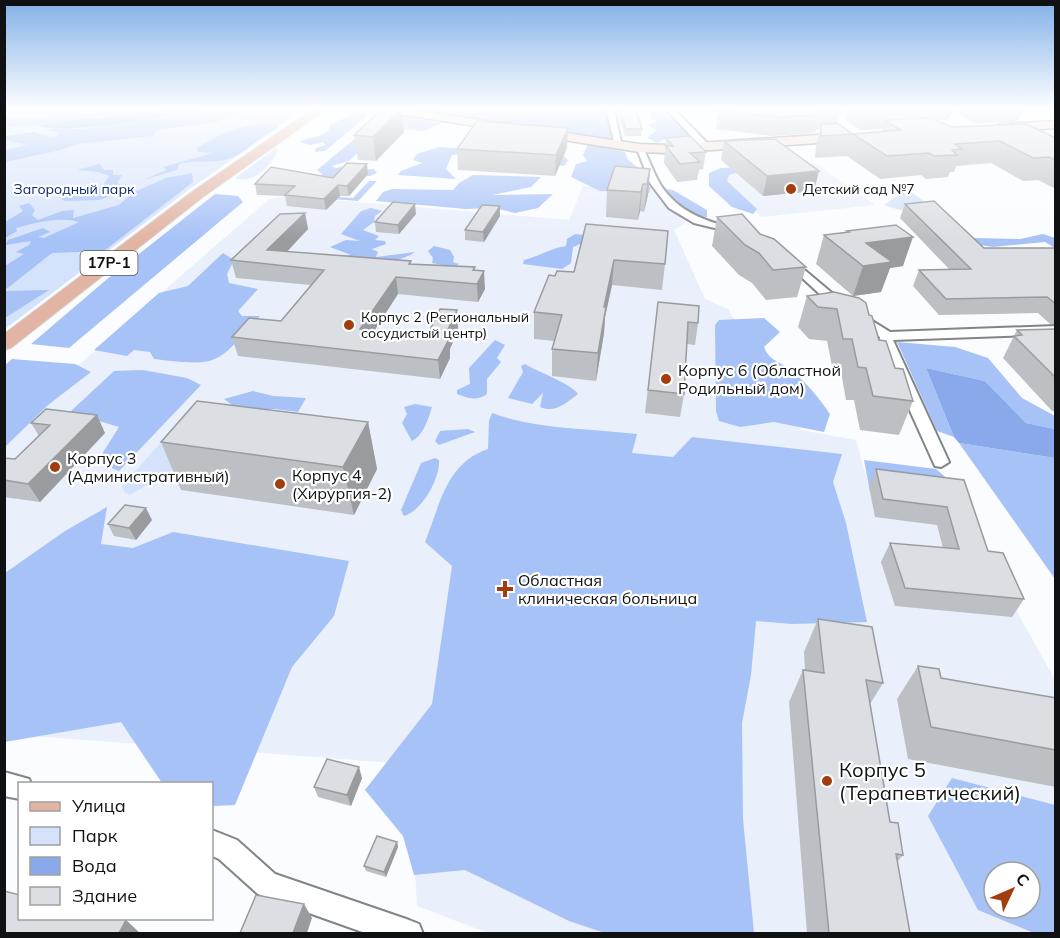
<svg xmlns="http://www.w3.org/2000/svg" width="1060" height="938" font-family="Mulish,sans-serif">
  <style>
    .built { fill: #e9effb; fill-rule: evenodd }
    .green { fill: #d5e2fb }
    .forest { fill: #a7c2f7; fill-rule: evenodd }
    .water { fill: #8aa9ea }
    .lines { fill: none; stroke-linecap: round; stroke-linejoin: round }
    .street-casing { stroke: #818488; stroke-width: 4 }
    .secondary-casing { stroke: #818488; stroke-width: 3 }
    .primary-casing { stroke: #d9d9d9; stroke-width: 2 }
    .street { fill: #fff; fill-rule: evenodd }
    .secondary { fill: #f1dad1; fill-rule: evenodd }
    .primary { fill: #e2b4a3; fill-rule: evenodd }
    .wall { fill: #bcbfc3 }
    .shaded-wall { fill: #999b9f }
    .building { fill: #dbdee3; stroke: #999b9f; stroke-width: 1.5 }
    .poi-dot { fill: #a13d0e; stroke: #fff; stroke-width: 2 }
    .labels { text-anchor: middle; stroke-width: 4.5; stroke-linejoin: round; paint-order: stroke }
    .far-park-label { font-size: 14px; fill: #0b2770; stroke: #fff }
    .far-poi-label { font-size: 14px; fill: #101113; stroke: #fff; text-anchor: start }
    .shield { fill: #fff; stroke: #58585a; stroke-width: 1.5 }
    .shield-label { font-size: 15px; font-weight: bold; fill: #101113 }
    .poi-label { font-size: 16px; fill: #101113; stroke: #fff; text-anchor: start }
    .near-poi-label { font-size: 20px; fill: #101113; stroke: #fff; text-anchor: start }
  </style>
  <rect width="100%" height="100%" fill="#fafcff"/>
  <path class="built" d="M 815,163 L 875,205 L 762,217 L 713,172 Z
    M 583,186 L 655,190 L 686,223 L 674,230 L 705,299 L 728,309 L 801,430 L 856,440 L 869,487 L 954,498 L 1055,680 L 1055,933 L 488,933 L 417,906 L 409,764 L 5,734 L 4,430 L 268,200 L 284,196 L 569,220 ZM 994,872 L 1030,872 L 1030,908 L 994,908 Z"/>
  <path class="green" d="M 4,109 L 130,109 L 45,117 L 5,117 Z
    M 152,109 L 305,109 L 191,188 L 5,329 L 5,126 Z
    M 276,148 L 277,153 C 269,168 253,184 235,178 Z
    M 907,189 L 932,207 L 900,210 L 884,205 Z
    M 175,427 L 181,465 L 130,495 L 124,492 L 122,486 Z"/>
  <path class="forest" d="M 130,109 L 183,109 L 108,119 L 5,127 L 4,117 L 45,117 Z
    M 198,109 L 247,109 L 217,122 L 157,130 L 153,136 L 77,144 L 61,150 L 5,162 L 5,150 L 27,145 L 5,140 L 5,136 L 33,132 L 54,138 L 59,133 L 44,129 L 83,129 Z
    M 416,109 L 606,109 L 612,141 Z
    M 650,109 L 665,109 L 693,141 L 663,140 L 657,143 L 647,138 L 657,130 L 648,126 L 657,121 L 651,118 Z
    M 358,112 L 365,112 L 367,116 L 325,151 L 315,152 L 316,148 L 326,145 L 323,142 L 310,145 L 300,142 C 309,136 322,138 329,130 L 329,125 Z
    M 390,114 L 442,123 L 424,131 L 386,127 L 349,161 L 331,166 L 336,168 L 350,165 L 359,170 L 374,169 L 377,173 L 370,176 L 345,174 L 322,196 L 353,198 L 369,181 L 377,181 L 358,201 L 294,196 L 307,181 L 323,175 L 317,170 L 357,137 Z
    M 263,123 L 278,124 L 278,128 C 260,135 249,151 231,158 C 212,165 195,159 179,164 L 177,170 L 143,180 L 167,170 L 163,167 L 213,153 L 199,152 L 197,148 C 216,136 240,126 263,123 Z
    M 588,144 L 625,152 L 628,160 L 643,171 L 643,181 L 651,188 L 649,193 L 600,191 L 571,177 L 576,164 L 587,161 L 583,155 Z
    M 439,147 L 563,155 L 568,160 L 564,166 L 473,153 L 452,155 L 446,169 L 456,179 L 398,175 L 401,171 L 422,163 L 413,160 L 417,154 Z
    M 100,164 L 104,170 L 113,170 L 113,175 L 122,175 L 117,183 L 122,185 L 115,190 L 113,195 L 100,200 L 64,201 L 61,198 C 77,193 101,194 109,176 L 98,172 L 77,170 Z
    M 762,166 L 729,175 L 727,181 L 757,209 L 753,214 L 732,207 L 709,186 L 709,173 L 721,168 Z
    M 192,173 L 193,182 L 104,251 L 52,253 L 5,290 L 5,266 L 24,254 L 16,252 L 29,245 L 31,241 L 5,245 L 8,240 L 43,228 L 50,232 L 38,237 L 44,238 L 79,222 C 59,216 35,223 16,228 L 17,231 L 5,238 L 5,222 L 23,211 L 19,206 L 29,203 L 35,210 L 32,215 L 38,220 L 62,211 L 74,210 L 73,218 L 119,205 L 134,192 L 166,178 Z
    M 473,175 L 541,177 L 531,187 L 492,195 L 553,194 L 538,208 L 515,213 L 494,208 L 466,209 L 376,201 L 383,192 L 392,189 L 453,190 L 459,183 Z
    M 665,189 L 673,190 L 707,210 L 707,217 C 688,218 675,205 665,189 Z
    M 215,194 L 238,196 L 243,202 L 69,348 L 31,344 L 106,280 Z
    M 371,208 L 382,211 L 375,216 L 374,222 L 363,230 L 379,236 L 375,240 L 385,241 L 386,244 L 372,249 L 378,252 L 376,257 L 415,252 C 393,268 358,258 332,256 L 351,255 L 330,247 L 346,240 L 360,241 L 341,234 L 361,211 Z
    M 575,234 L 584,235 L 590,240 L 573,247 L 571,263 L 562,269 L 523,264 L 524,260 C 539,256 552,248 566,246 L 567,239 Z
    M 1043,234 L 1055,238 L 1055,248 L 1045,242 L 993,247 L 967,243 L 972,238 L 1020,239 Z
    M 434,246 L 450,250 L 454,257 L 453,262 L 459,264 L 453,267 L 432,263 L 433,258 L 428,251 Z
    M 223,253 L 234,260 L 227,274 L 229,283 L 258,289 L 238,311 L 242,316 L 260,316 C 216,364 221,367 154,359 L 150,352 L 134,350 L 127,356 L 94,350 L 159,293 L 188,286 Z
    M 49,290 L 5,318 L 5,291 Z
    M 764,318 L 780,332 L 764,347 C 770,362 780,361 792,371 C 807,383 819,398 830,414 L 824,432 L 774,422 L 740,427 L 719,421 L 716,411 L 715,325 L 719,320 Z
    M 495,340 L 505,345 L 497,358 L 501,362 L 487,379 L 487,394 C 476,402 469,398 457,394 L 457,390 L 470,384 L 469,368 Z
    M 897,342 L 955,347 L 988,358 L 1022,398 L 1055,416 L 1055,429 L 1026,423 L 985,381 L 926,368 L 954,437 L 937,431 Z
    M 12,359 L 75,364 L 91,372 L 48,405 L 5,447 L 5,365 Z
    M 525,364 C 538,372 572,384 578,394 C 567,402 555,414 540,407 L 543,393 L 532,404 L 508,398 L 523,372 L 521,366 Z
    M 143,370 L 187,378 L 201,385 L 119,471 L 97,462 L 119,427 L 70,412 L 114,371 Z
    M 253,391 L 273,396 L 306,398 L 298,412 L 275,409 L 239,410 L 224,399 Z
    M 415,404 L 432,407 C 428,419 424,435 412,441 L 402,423 L 407,414 L 404,407 Z
    M 492,413 C 538,430 589,428 637,434 L 632,453 L 673,457 L 692,437 L 842,454 L 833,482 L 846,523 L 867,622 L 792,624 L 756,621 L 751,675 L 742,723 L 743,819 L 754,933 L 605,933 L 569,921 L 465,870 L 414,875 L 403,836 L 365,790 L 432,704 L 452,566 L 425,542 C 440,505 446,463 488,449 L 489,421 Z
    M 468,429 L 475,432 L 439,445 L 435,441 L 440,431 Z
    M 959,443 L 1055,458 L 1055,580 L 1055,579 Z
    M 435,458 L 439,460 C 440,479 422,511 404,516 L 401,510 L 421,463 Z
    M 864,460 L 936,469 L 956,486 L 869,487 Z
    M 107,507 L 101,544 L 133,548 L 173,532 L 349,561 L 334,616 L 292,667 L 235,805 L 212,806 L 212,784 L 162,783 L 121,722 L 5,742 L 5,573 L 65,531 Z
    M 952,778 L 1055,805 L 1055,933 L 1034,933 L 978,910 L 928,816 ZM 994,872 L 1030,872 L 1030,908 L 994,908 Z"/>
  <path class="water" d="M 183,109 L 198,109 C 175,115 55,137 39,125 Z
    M 926,368 L 985,381 L 1026,423 L 1055,429 L 1055,458 L 959,443 L 954,437 Z"/>
  <g class="lines">
    <defs>
      <path id="street" d="M 606,109 L 614,109 L 622,147 L 615,145 Z
        M 666,109 L 674,109 L 708,144 L 708,148 L 702,148 Z
        M 636,146 L 642,146 C 649,159 653,172 660,184 C 678,213 708,222 739,230 L 739,234 L 694,223 L 669,208 L 650,183 Z
        M 789,257 L 845,304 L 890,332 L 1056,326 L 1056,334 L 893,340 L 949,462 L 941,467 L 935,466 L 879,342 L 880,337 L 837,310 L 785,262 L 783,260 Z
        M 4,772 L 29,779 L 31,784 L 20,784 L 20,799 L 4,796 Z
        M 212,830 L 237,840 L 275,874 L 409,920 L 419,924 L 423,934 L 368,934 L 267,898 L 258,894 L 219,859 L 212,856 Z"/>
      <path id="secondary" d="M 381,109 L 407,109 L 639,144 L 667,145 L 848,133 L 854,137 L 848,141 L 667,153 L 639,152 L 386,112 Z
        M 1056,121 L 1056,128 L 1000,132 L 994,128 L 1000,124 Z"/>
      <path id="primary" d="M 313,109 L 327,109 L 203,197 L 11,348 L 4,350 L 4,334 L 193,191 Z"/>
    </defs>
    <use href="#street" class="street-casing"/>
    <use href="#secondary" class="secondary-casing"/>
    <use href="#primary" class="primary-casing"/>
    <use href="#street" class="street"/>
    <use href="#secondary" class="secondary"/>
    <use href="#primary" class="primary"/>
  </g>
  <path class="wall" d="M 616,109 L 636,109 L 642,129 L 641,136 L 625,136 Z
    M 688,109 L 838,109 L 840,110 L 837,123 L 853,134 L 881,132 L 882,129 L 861,130 L 846,121 L 849,109 L 955,109 L 946,120 L 936,120 L 952,127 L 999,125 L 1001,122 L 976,124 L 959,114 L 960,109 L 1025,109 L 1016,121 L 1013,121 L 1011,124 L 1056,138 L 1056,189 L 1038,180 L 1023,181 L 991,163 L 956,166 L 954,172 L 950,172 L 948,177 L 926,179 L 921,175 L 880,179 L 847,156 L 815,158 L 816,145 L 820,129 L 816,130 L 815,133 L 773,136 L 716,129 L 718,112 Z
    M 404,132 L 376,161 L 358,160 L 354,135 Z
    M 666,138 L 706,152 L 703,169 L 699,170 L 697,180 L 677,182 L 664,163 Z
    M 724,141 L 814,191 L 763,196 L 721,160 Z
    M 567,148 L 555,176 L 458,170 L 457,149 Z
    M 650,169 L 648,195 L 644,212 L 640,211 L 638,220 L 606,217 L 607,190 Z
    M 368,174 L 349,196 L 340,196 L 326,210 L 287,206 L 285,196 L 257,195 L 255,184 Z
    M 905,204 L 984,248 L 1056,248 L 1056,324 L 1050,324 L 1038,313 L 939,315 L 913,286 L 919,270 L 949,269 L 900,218 Z
    M 500,206 L 500,216 L 484,242 L 465,240 L 465,230 Z
    M 305,213 L 308,229 L 287,252 L 411,261 L 411,264 L 475,267 L 475,270 L 485,289 L 478,302 L 398,294 L 374,331 L 427,336 L 457,310 L 458,329 L 450,349 L 450,358 L 440,379 L 238,356 L 232,337 L 281,321 L 311,285 L 236,278 L 231,260 Z
    M 416,214 L 399,234 L 376,232 L 375,222 Z
    M 717,217 L 760,234 L 806,267 L 797,297 L 766,300 L 752,283 L 739,275 L 712,246 Z
    M 586,224 L 665,264 L 662,290 L 612,285 L 605,317 L 604,333 L 596,381 L 552,376 L 552,349 L 555,341 L 534,339 L 534,312 L 555,276 L 574,272 Z
    M 847,231 L 903,266 L 890,268 L 881,292 L 853,296 L 816,264 L 824,235 L 846,233 Z
    M 807,296 L 869,315 L 879,340 L 913,401 L 899,435 L 860,430 L 854,400 L 846,400 L 841,372 L 833,371 L 827,341 L 809,339 L 798,327 Z
    M 658,302 L 698,323 L 695,345 L 687,344 L 684,394 L 680,417 L 645,413 Z
    M 1056,329 L 1056,411 L 1052,411 L 1003,358 L 1017,330 Z
    M 368,422 L 377,469 L 354,515 L 181,490 L 161,442 Z
    M 31,423 L 105,433 L 40,502 L 4,497 L 4,458 L 15,459 L 39,436 Z
    M 876,469 L 964,480 L 988,551 L 1024,599 L 1012,617 L 895,606 L 881,562 L 890,543 L 943,548 L 937,525 L 875,517 L 869,487 Z
    M 152,520 L 136,540 L 114,536 L 108,524 Z
    M 818,619 L 883,683 L 870,704 L 890,822 L 903,855 L 897,862 L 910,933 L 807,933 L 789,702 L 803,670 L 805,670 L 804,652 Z
    M 918,666 L 941,678 L 1056,698 L 1056,787 L 908,759 L 897,699 Z
    M 362,778 L 351,806 L 318,797 L 314,787 Z
    M 397,842 L 398,847 L 386,877 L 366,871 L 364,866 Z"/>
  <path class="shaded-wall" d="M 402,109 L 404,132 L 376,161 L 373,137 Z
    M 950,109 L 955,109 L 946,120 Z
    M 1022,109 L 1025,109 L 1016,121 Z
    M 1017,110 L 1008,133 L 1004,138 L 1014,115 Z
    M 568,128 L 567,148 L 555,176 L 556,155 Z
    M 367,164 L 368,174 L 349,196 L 347,186 Z
    M 650,169 L 648,195 L 644,212 L 647,184 Z
    M 819,171 L 814,191 L 763,196 L 767,176 Z
    M 643,184 L 640,211 L 638,220 L 641,192 Z
    M 338,185 L 340,196 L 326,210 L 324,199 Z
    M 415,204 L 416,214 L 399,234 L 398,225 Z
    M 500,206 L 500,216 L 484,242 L 483,232 Z
    M 305,213 L 308,229 L 274,265 L 267,250 Z
    M 913,237 L 903,266 L 890,268 L 881,292 L 853,296 L 863,266 L 866,243 Z
    M 614,260 L 612,285 L 605,317 L 604,333 L 596,381 L 598,353 L 604,307 Z
    M 484,271 L 485,289 L 478,302 L 477,284 Z
    M 396,277 L 398,294 L 363,348 L 360,329 Z
    M 457,310 L 458,329 L 450,349 L 450,358 L 440,379 L 438,360 L 444,338 Z
    M 97,415 L 105,433 L 40,502 L 28,484 Z
    M 368,422 L 377,469 L 354,515 L 343,467 Z
    M 146,508 L 152,520 L 136,540 L 129,528 Z
    M 359,767 L 362,778 L 351,806 L 347,795 Z
    M 397,842 L 398,847 L 386,877 L 384,872 Z
    M 304,904 L 312,918 L 307,933 L 293,933 Z
    M 126,920 L 140,933 L 119,933 Z"/>
  <path class="building" d="M 382,109 L 401,109 L 373,137 L 354,135 Z
    M 619,109 L 636,109 L 642,129 L 626,129 Z
    M 720,109 L 838,109 L 840,110 L 815,111 L 820,115 L 777,117 L 719,110 Z
    M 1017,110 L 1014,115 L 1005,111 Z
    M 930,118 L 952,127 L 1026,124 L 1056,138 L 1056,160 L 1049,157 L 1033,158 L 1000,141 L 955,144 L 962,149 L 952,150 L 957,155 L 934,156 L 929,153 L 887,156 L 853,134 L 821,136 L 821,124 L 837,123 L 853,134 L 901,130 L 884,120 Z
    M 477,121 L 568,128 L 556,155 L 457,149 Z
    M 690,136 L 706,152 L 690,153 L 700,162 L 680,164 L 666,146 L 673,146 L 666,138 Z
    M 775,139 L 819,171 L 767,176 L 724,141 Z
    M 347,163 L 367,164 L 347,186 L 338,185 L 324,199 L 285,195 L 295,186 L 255,184 L 271,167 L 333,178 Z
    M 615,166 L 650,169 L 647,184 L 643,184 L 641,192 L 607,190 Z
    M 934,201 L 984,248 L 1056,248 L 1056,304 L 1047,297 L 946,299 L 919,270 L 971,269 L 905,204 Z
    M 393,202 L 415,204 L 398,225 L 375,222 Z
    M 482,205 L 500,206 L 483,232 L 465,230 Z
    M 305,213 L 267,250 L 411,261 L 409,264 L 475,267 L 473,270 L 484,271 L 477,284 L 396,277 L 360,329 L 427,336 L 440,309 L 457,310 L 444,338 L 449,339 L 438,360 L 232,337 L 249,318 L 281,321 L 324,270 L 231,260 L 280,214 Z
    M 742,214 L 760,234 L 774,239 L 806,267 L 773,270 L 759,253 L 745,245 L 717,217 Z
    M 586,224 L 668,231 L 665,264 L 614,260 L 604,307 L 606,307 L 598,353 L 552,349 L 562,315 L 534,312 L 549,275 L 555,276 L 557,271 L 574,272 Z
    M 896,225 L 913,237 L 866,243 L 892,262 L 863,266 L 824,235 L 849,232 L 847,231 Z
    M 834,292 L 859,298 L 866,303 L 869,315 L 872,316 L 879,340 L 886,341 L 895,368 L 903,369 L 913,401 L 873,396 L 866,368 L 858,367 L 852,339 L 843,339 L 837,309 L 818,307 L 807,296 Z
    M 658,302 L 699,306 L 698,323 L 688,322 L 684,394 L 648,390 Z
    M 1056,329 L 1056,378 L 1014,336 L 1022,335 L 1017,330 Z
    M 197,401 L 368,422 L 343,467 L 161,442 Z
    M 46,409 L 97,415 L 28,484 L 4,480 L 4,458 L 15,459 L 50,425 L 31,423 Z
    M 876,469 L 964,480 L 988,551 L 1003,553 L 1024,599 L 905,588 L 890,543 L 959,549 L 947,507 L 883,499 Z
    M 125,505 L 146,508 L 129,528 L 108,524 Z
    M 818,619 L 872,627 L 883,683 L 866,680 L 890,822 L 898,823 L 903,855 L 896,854 L 910,933 L 829,933 L 803,670 L 824,673 Z
    M 918,666 L 939,669 L 941,678 L 1056,698 L 1056,750 L 931,727 Z
    M 327,759 L 359,767 L 347,795 L 314,787 Z
    M 377,836 L 397,842 L 384,872 L 364,866 Z
    M 4,891 L 20,895 L 20,918 L 119,918 L 126,920 L 119,933 L 4,933 Z
    M 256,895 L 304,904 L 293,933 L 240,933 Z"/>
  <linearGradient id="sky" x2="0" y2="1"><stop stop-color="#82b0e9"/><stop offset="0.45" stop-color="#fdfeff"/><stop offset="1" stop-color="#fdfeff" stop-opacity="0"/></linearGradient>
  <rect width="1060" height="240" fill="url(#sky)"/>
  <g class="poi-dot">
    <circle cx="791" cy="189" r="6"/>
    <circle cx="349" cy="325" r="6"/>
    <circle cx="666" cy="379" r="6"/>
    <circle cx="55" cy="467" r="6"/>
    <circle cx="280" cy="484" r="6"/>
    <path d="M502 580h6v6h6v6h-6v6h-6v-6h-6v-6h6z"/>
    <circle cx="827" cy="781" r="6"/>
  </g>
  <g class="labels">
    <g class="far-park-label">
      <text x="74" y="194">Загородный парк</text>
    </g>
    <g class="far-poi-label">
      <text x="803" y="194">Детский сад №7</text>
      <text x="361" y="322">Корпус 2 (Региональный<tspan x="361" dy="16">сосудистый центр)</tspan></text>
    </g>
    <rect class="shield" x="80.5" y="251" width="57" height="24" rx="4.5"/>
    <g class="shield-label">
      <text x="109" y="268">17Р-1</text>
    </g>
    <g class="poi-label">
      <text x="678" y="376">Корпус 6 (Областной<tspan x="678" dy="18">Родильный дом)</tspan></text>
      <text x="67" y="464">Корпус 3<tspan x="67" dy="18">(Административный)</tspan></text>
      <text x="292" y="481">Корпус 4<tspan x="292" dy="18">(Хирургия-2)</tspan></text>
      <text x="518" y="586">Областная<tspan x="518" dy="18">клиническая больница</tspan></text>
    </g>
    <g class="near-poi-label">
      <text x="839" y="777">Корпус 5<tspan x="839" dy="23">(Терапевтический)</tspan></text>
    </g>
  </g>
  <rect width="1060" height="938" fill="none" stroke="#101113" stroke-width="12"/>
  <rect x="18" y="782" width="195" height="138" fill="#ffffff" stroke="#9fa0a1" stroke-width="1.5"/>
  <rect x="30" y="802" width="30" height="9" fill="#e2b4a3" stroke="#9fa0a1" stroke-width="1.5"/>
  <text x="72" y="812" font-size="18" fill="#101113">Улица</text>
  <rect x="30" y="827" width="30" height="18" fill="#d5e2fb" stroke="#9fa0a1" stroke-width="1.5"/>
  <text x="72" y="842" font-size="18" fill="#101113">Парк</text>
  <rect x="30" y="857" width="30" height="18" fill="#8aa9ea" stroke="#9fa0a1" stroke-width="1.5"/>
  <text x="72" y="872" font-size="18" fill="#101113">Вода</text>
  <rect x="30" y="887" width="30" height="18" fill="#dbdee3" stroke="#9fa0a1" stroke-width="1.5"/>
  <text x="72" y="902" font-size="18" fill="#101113">Здание</text>
  <g transform="translate(1012 890) rotate(46)"><circle r="28" fill="#ffffff" stroke="#9fa0a1" stroke-width="1.5"/>
  <path d="M0-4.5L10 22L0 15L-10 22Z" fill="#a13d0e"/>
  <text y="-9" font-size="16" font-weight="bold" text-anchor="middle" fill="#101113">С</text>
  </g>
</svg>
